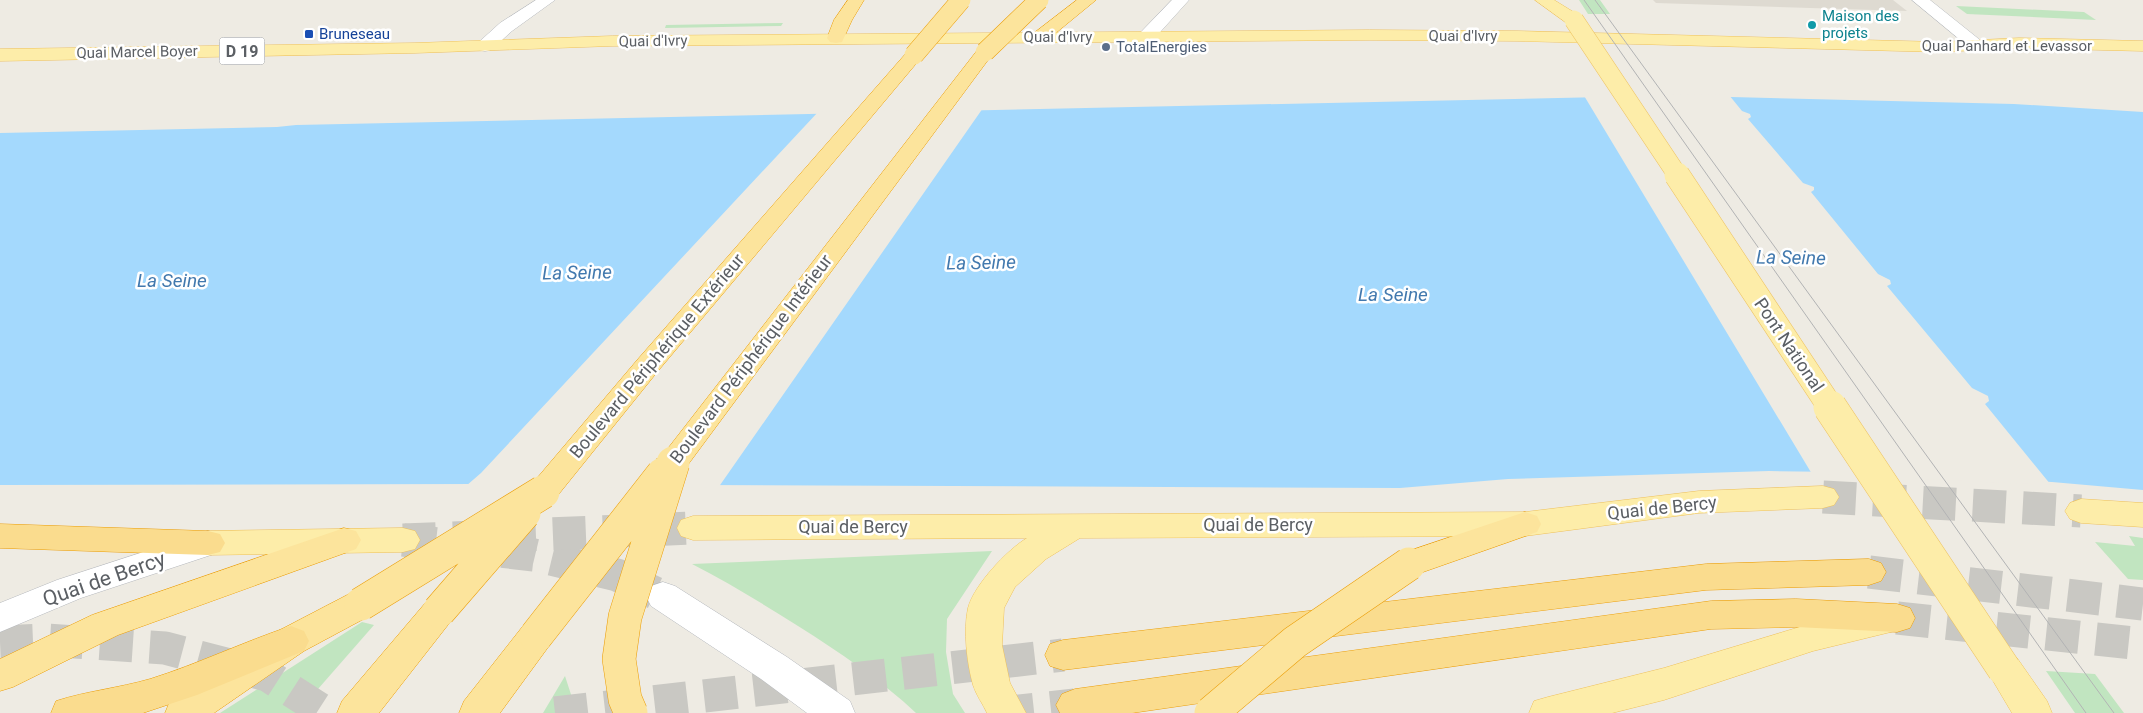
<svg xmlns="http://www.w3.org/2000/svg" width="2143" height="713" font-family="Roboto,sans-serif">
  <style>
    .education { fill: #dedad1 }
    .green { fill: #c1e5c0 }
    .water { fill: #a4d9fd }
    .pier { fill: #eeebe3 }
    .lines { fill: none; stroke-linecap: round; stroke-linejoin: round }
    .secondary-tunnel { stroke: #c9c8c3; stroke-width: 33; stroke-dasharray: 33 17; stroke-linecap: butt }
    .primary-tunnel { stroke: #c9c8c3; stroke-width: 33; stroke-dasharray: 33 17; stroke-linecap: butt }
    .motorway-tunnel { stroke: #c9c8c3; stroke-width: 33; stroke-dasharray: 33 17; stroke-linecap: butt }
    .minor-casing { stroke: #b6b9bd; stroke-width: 1 }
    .secondary-casing { stroke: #b5b8bd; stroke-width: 1 }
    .primary-casing { stroke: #eec15c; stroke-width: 1 }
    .trunk-casing { stroke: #eb9d06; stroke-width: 1 }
    .motorway-casing { stroke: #eb9d06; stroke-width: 1 }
    .minor { fill: #fff; fill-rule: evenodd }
    .secondary { fill: #fff; fill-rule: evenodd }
    .primary { fill: #fdeda9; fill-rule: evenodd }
    .trunk { fill: #fce49c; fill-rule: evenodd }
    .motorway { fill: #fadc8e; fill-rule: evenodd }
    .tram { stroke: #b2b3b4; stroke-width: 1 }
    .primary-bridge-far2-casing { stroke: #eec15c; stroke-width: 20; stroke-linecap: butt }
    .primary-bridge-far1-casing { stroke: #eec15c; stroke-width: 26; stroke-linecap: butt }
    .primary-bridge-casing { stroke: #eec15c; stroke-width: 34; stroke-linecap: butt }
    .trunk-bridge-far1-casing { stroke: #eb9d06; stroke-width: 20; stroke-linecap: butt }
    .trunk-bridge-casing { stroke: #eb9d06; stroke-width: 34; stroke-linecap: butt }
    .primary-bridge-far2 { stroke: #fdeda9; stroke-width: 19 }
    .primary-bridge-far1 { stroke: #fdeda9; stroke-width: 25 }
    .primary-bridge { stroke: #fdeda9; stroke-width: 33 }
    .trunk-bridge-far1 { stroke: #fce49c; stroke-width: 19 }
    .trunk-bridge { stroke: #fce49c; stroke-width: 33 }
    .culture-dot { fill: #0f9aa8; stroke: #fff; stroke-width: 2 }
    .transit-dot { fill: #1a4fb4; stroke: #fff; stroke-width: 2 }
    .service-dot { fill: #5c6f8a; stroke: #fff; stroke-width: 2 }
    .labels { text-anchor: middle; stroke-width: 5; stroke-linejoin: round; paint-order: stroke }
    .far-culture-label { font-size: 15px; fill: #0d838f; stroke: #fff; text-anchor: start }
    .far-transit-label { font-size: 15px; fill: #164399; stroke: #fff; text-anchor: start }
    .far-street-label { font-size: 15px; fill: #5b5f64; stroke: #fff }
    .far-service-label { font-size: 15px; fill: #4e5e75; stroke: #fff; text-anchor: start }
    .shield { fill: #fff; stroke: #8c8f92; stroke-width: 1 }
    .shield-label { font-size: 16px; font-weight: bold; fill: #5b5f64 }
    .street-label { font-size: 18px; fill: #5b5f64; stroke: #fff }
    .water-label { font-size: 19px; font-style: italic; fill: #4279ae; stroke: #fff }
    .near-street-label { font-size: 21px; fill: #5b5f64; stroke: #fff }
  </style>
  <rect width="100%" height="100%" fill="#eeebe3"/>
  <path class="education" d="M 1653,0 L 1893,0 L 1907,11 L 1656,3 Z"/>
  <path class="green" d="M 1579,0 L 1600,0 L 1610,14 L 1588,14 Z
    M 1956,6 L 2084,12 L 2096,20 L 1967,14 Z
    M 783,23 L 781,26 L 665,28 L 666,25 Z
    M 2129,536 L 2143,538 L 2143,580 L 2128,579 L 2095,542 L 2135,546 Z
    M 992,551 L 947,619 L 946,652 L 953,694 L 965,713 L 916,713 C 881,680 839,652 798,626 C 763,604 729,583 692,564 Z
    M 362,622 L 374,625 L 297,713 L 220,713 Z
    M 2046,671 L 2095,674 L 2124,713 L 2075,713 Z
    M 565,676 L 577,713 L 543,713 Z"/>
  <path class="water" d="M 1604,97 L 1731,97 L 2014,104 L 2143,112 L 2143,490 L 2052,482 L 1841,472 L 1769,471 L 1508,479 L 1400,488 L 475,484 L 0,485 L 0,133 L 277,127 L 296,125 Z"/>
  <path class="pier" d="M 1583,94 L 1729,95 L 1742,111 L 1750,114 L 1751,117 L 1748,119 L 1803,183 L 1814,187 L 1814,190 L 1811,192 L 1878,274 L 1890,280 L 1891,284 L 1887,286 L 1972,388 L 1988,396 L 1989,401 L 1985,404 L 2051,485 L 1812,474 Z
    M 983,108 L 718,488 L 466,486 L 481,473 L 818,112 Z"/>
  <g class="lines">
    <path class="secondary-tunnel" d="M 403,540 L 534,555 L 617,575 L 655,593"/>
    <path class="primary-tunnel" d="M 1823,497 L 2081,511
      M 403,540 L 693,528
      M 1869,572 L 2143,604
      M 1897,618 L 2143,644"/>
    <path class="motorway-tunnel" d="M 0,642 L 47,640 L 165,648 L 267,675 L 326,713
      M 555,713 L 1063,655
      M 1001,713 L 1075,705"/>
    <defs>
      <path id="minor" d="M 1912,0 L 1930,0 L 1985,44 L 1982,48 L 1976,49 L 1970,48 Z"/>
      <path id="secondary" d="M 536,0 L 555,0 L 512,31 L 491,50 L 485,51 L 479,50 L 476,46 L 479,42 L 500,23 Z
        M 1172,0 L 1189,0 L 1153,40 L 1147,41 L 1141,40 L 1138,36 L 1141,32 Z
        M 208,531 L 220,534 L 225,543 L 220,552 L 81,598 L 0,632 L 0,603 L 57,580 Z
        M 663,582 L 675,586 L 787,657 L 850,701 L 855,713 L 807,713 L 761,679 L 651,606 L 646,596 L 651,586 Z"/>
      <path id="primary" d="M 1535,0 L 1554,0 L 1580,16 L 1583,20 L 1580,24 L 1574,25 L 1568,24 Z
        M 1370,30 L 1518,31 L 1940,42 L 2019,38 L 2143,41 L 2143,51 L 2019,48 L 1940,52 L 1518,41 L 1370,40 L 612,46 L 415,53 L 0,61 L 0,49 L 415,43 L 612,36 Z
        M 1823,486 L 1834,489 L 1839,497 L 1834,505 L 1823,508 L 1699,513 L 1525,536 L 1080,538 L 1046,559 L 1015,587 L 1004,608 L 1002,645 L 1010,683 L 1026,713 L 987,713 C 983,704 976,695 973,685 C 967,664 963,630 968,608 C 974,585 1007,550 1027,538 L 693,540 L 681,536 L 677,528 L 681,520 L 693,516 L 1525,512 L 1699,491 Z
        M 2081,499 L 2143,503 L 2143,527 L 2081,523 L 2070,519 L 2065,511 L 2070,503 Z
        M 403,528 L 415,531 L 420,540 L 415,549 L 403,552 L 208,555 L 196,552 L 191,543 L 196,534 L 208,531 Z
        M 1882,607 L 1895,611 L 1900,621 L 1895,631 L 1813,651 L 1664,700 L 1612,713 L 1529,713 L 1534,701 L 1548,697 L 1664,668 L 1813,623 Z
        M 2004,654 L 2017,658 L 2047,701 L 2052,713 L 2012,713 L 1986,669 L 1991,658 Z"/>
      <path id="trunk" d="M 848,0 L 864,0 L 852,20 L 842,42 L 836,43 L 830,42 L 827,38 L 834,20 Z
        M 1077,0 L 1096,0 L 1046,41 L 1040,42 L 1034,41 L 1031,37 L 1034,33 Z
        M 985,47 L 991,48 L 994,52 L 991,56 L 684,470 L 673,474 L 662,470 L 658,463 L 662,456 L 979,48 Z
        M 914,49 L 920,51 L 923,55 L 920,59 L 658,371 L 554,500 L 543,503 L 532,500 L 527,492 L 532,484 L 638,359 L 908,51 Z
        M 1525,512 L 1537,516 L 1541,524 L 1537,532 L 1409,577 L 1397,573 L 1392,564 L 1397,555 Z
        M 344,528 L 356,531 L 361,540 L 356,549 L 118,635 L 13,687 L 0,691 L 0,659 L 92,615 Z
        M 361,590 L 373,594 L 378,604 L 373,614 L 304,651 L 214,713 L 165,713 L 170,701 L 278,631 L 349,594 Z
        M 439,597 L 451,601 L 457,611 L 451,621 L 379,713 L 337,713 L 342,701 L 427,601 Z
        M 536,622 L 549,626 L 554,636 L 549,646 L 500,713 L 459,713 L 464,701 L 523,626 Z"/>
      <path id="motorway" d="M 0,524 L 208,531 L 220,534 L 225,543 L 220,552 L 208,555 L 0,548 Z
        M 1869,559 L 1881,563 L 1886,572 L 1881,581 L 1869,585 L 1706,590 L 1063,670 L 1050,666 L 1045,655 L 1050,644 L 1063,640 L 1706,564 Z
        M 1796,599 L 1897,604 L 1910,608 L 1915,618 L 1910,628 L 1897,632 L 1796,627 L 1711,629 L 1132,713 L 1060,713 L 1056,705 L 1062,694 L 1075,689 L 1711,601 Z
        M 291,626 L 304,631 L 309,641 L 304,651 L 197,695 L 143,713 L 51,713 L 56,701 C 87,691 119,688 150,679 C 198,664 243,642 291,626 Z"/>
    </defs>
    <use href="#minor" class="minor-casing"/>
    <use href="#secondary" class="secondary-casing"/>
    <use href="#primary" class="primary-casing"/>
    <use href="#trunk" class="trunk-casing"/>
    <use href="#motorway" class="motorway-casing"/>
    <use href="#minor" class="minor"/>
    <use href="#secondary" class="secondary"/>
    <use href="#primary" class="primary"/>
    <use href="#trunk" class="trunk"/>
    <use href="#motorway" class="motorway"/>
    <path class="tram" d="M 1584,0 L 2086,713
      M 1595,0 L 2114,713"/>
    <defs>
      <path id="primary-bridge-far2" d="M 1574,20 L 1678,176"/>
      <path id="primary-bridge-far1" d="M 1677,175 L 1831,408"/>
      <path id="primary-bridge" d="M 1830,407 L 2004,669"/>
      <path id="trunk-bridge-far1" d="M 985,52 L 1039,0
        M 914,55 L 961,0"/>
      <path id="trunk-bridge" d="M 361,604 L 543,492
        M 439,611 L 524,513
        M 536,636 L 663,474
        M 631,713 L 625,699 L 619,659 L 625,617 L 673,463
        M 1211,713 L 1295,642 L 1409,564"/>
    </defs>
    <use href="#primary-bridge-far2" class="primary-bridge-far2-casing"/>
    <use href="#primary-bridge-far1" class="primary-bridge-far1-casing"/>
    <use href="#primary-bridge" class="primary-bridge-casing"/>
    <use href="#trunk-bridge-far1" class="trunk-bridge-far1-casing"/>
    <use href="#trunk-bridge" class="trunk-bridge-casing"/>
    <use href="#primary-bridge-far2" class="primary-bridge-far2"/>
    <use href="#primary-bridge-far1" class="primary-bridge-far1"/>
    <use href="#primary-bridge" class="primary-bridge"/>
    <use href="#trunk-bridge-far1" class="trunk-bridge-far1"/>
    <use href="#trunk-bridge" class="trunk-bridge"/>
  </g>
  <circle class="culture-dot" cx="1812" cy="25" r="5"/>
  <rect class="transit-dot" x="304" y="29" width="10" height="10" rx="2.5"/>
  <circle class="service-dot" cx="1106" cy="47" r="5"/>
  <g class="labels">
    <g class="far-culture-label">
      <text x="1822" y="21">Maison des<tspan x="1822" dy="17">projets</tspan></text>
    </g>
    <g class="far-transit-label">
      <text x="319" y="39">Bruneseau</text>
    </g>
    <g class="far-street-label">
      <text x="1463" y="41">Quai d'Ivry</text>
      <text x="1058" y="42">Quai d'Ivry</text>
      <text transform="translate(653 41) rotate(-1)" y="5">Quai d'Ivry</text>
      <text x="2007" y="51">Quai Panhard et Levassor</text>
      <text transform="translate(137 52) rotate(-1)" y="5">Quai Marcel Boyer</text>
    </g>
    <g class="far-service-label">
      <text x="1116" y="52">TotalEnergies</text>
    </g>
    <rect class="shield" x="219.5" y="37.5" width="45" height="27" rx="4"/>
    <g class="shield-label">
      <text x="242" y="57">D 19</text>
    </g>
    <g class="street-label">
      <text transform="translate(1789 345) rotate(56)" y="6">Pont National</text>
      <text transform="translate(657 356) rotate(-50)" y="6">Boulevard Périphérique Extérieur</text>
      <text transform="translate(751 359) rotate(-53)" y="6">Boulevard Périphérique Intérieur</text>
      <text transform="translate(1662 508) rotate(-6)" y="6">Quai de Bercy</text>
      <text x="1258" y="531">Quai de Bercy</text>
      <text x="853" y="533">Quai de Bercy</text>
    </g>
    <g class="water-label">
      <text transform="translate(1791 257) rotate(1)" y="7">La Seine</text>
      <text transform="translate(981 262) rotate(-1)" y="7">La Seine</text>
      <text transform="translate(577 272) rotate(-1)" y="7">La Seine</text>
      <text x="172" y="287">La Seine</text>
      <text x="1393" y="301">La Seine</text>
    </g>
    <g class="near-street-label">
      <text transform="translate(104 579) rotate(-19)" y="7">Quai de Bercy</text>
    </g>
  </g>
</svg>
